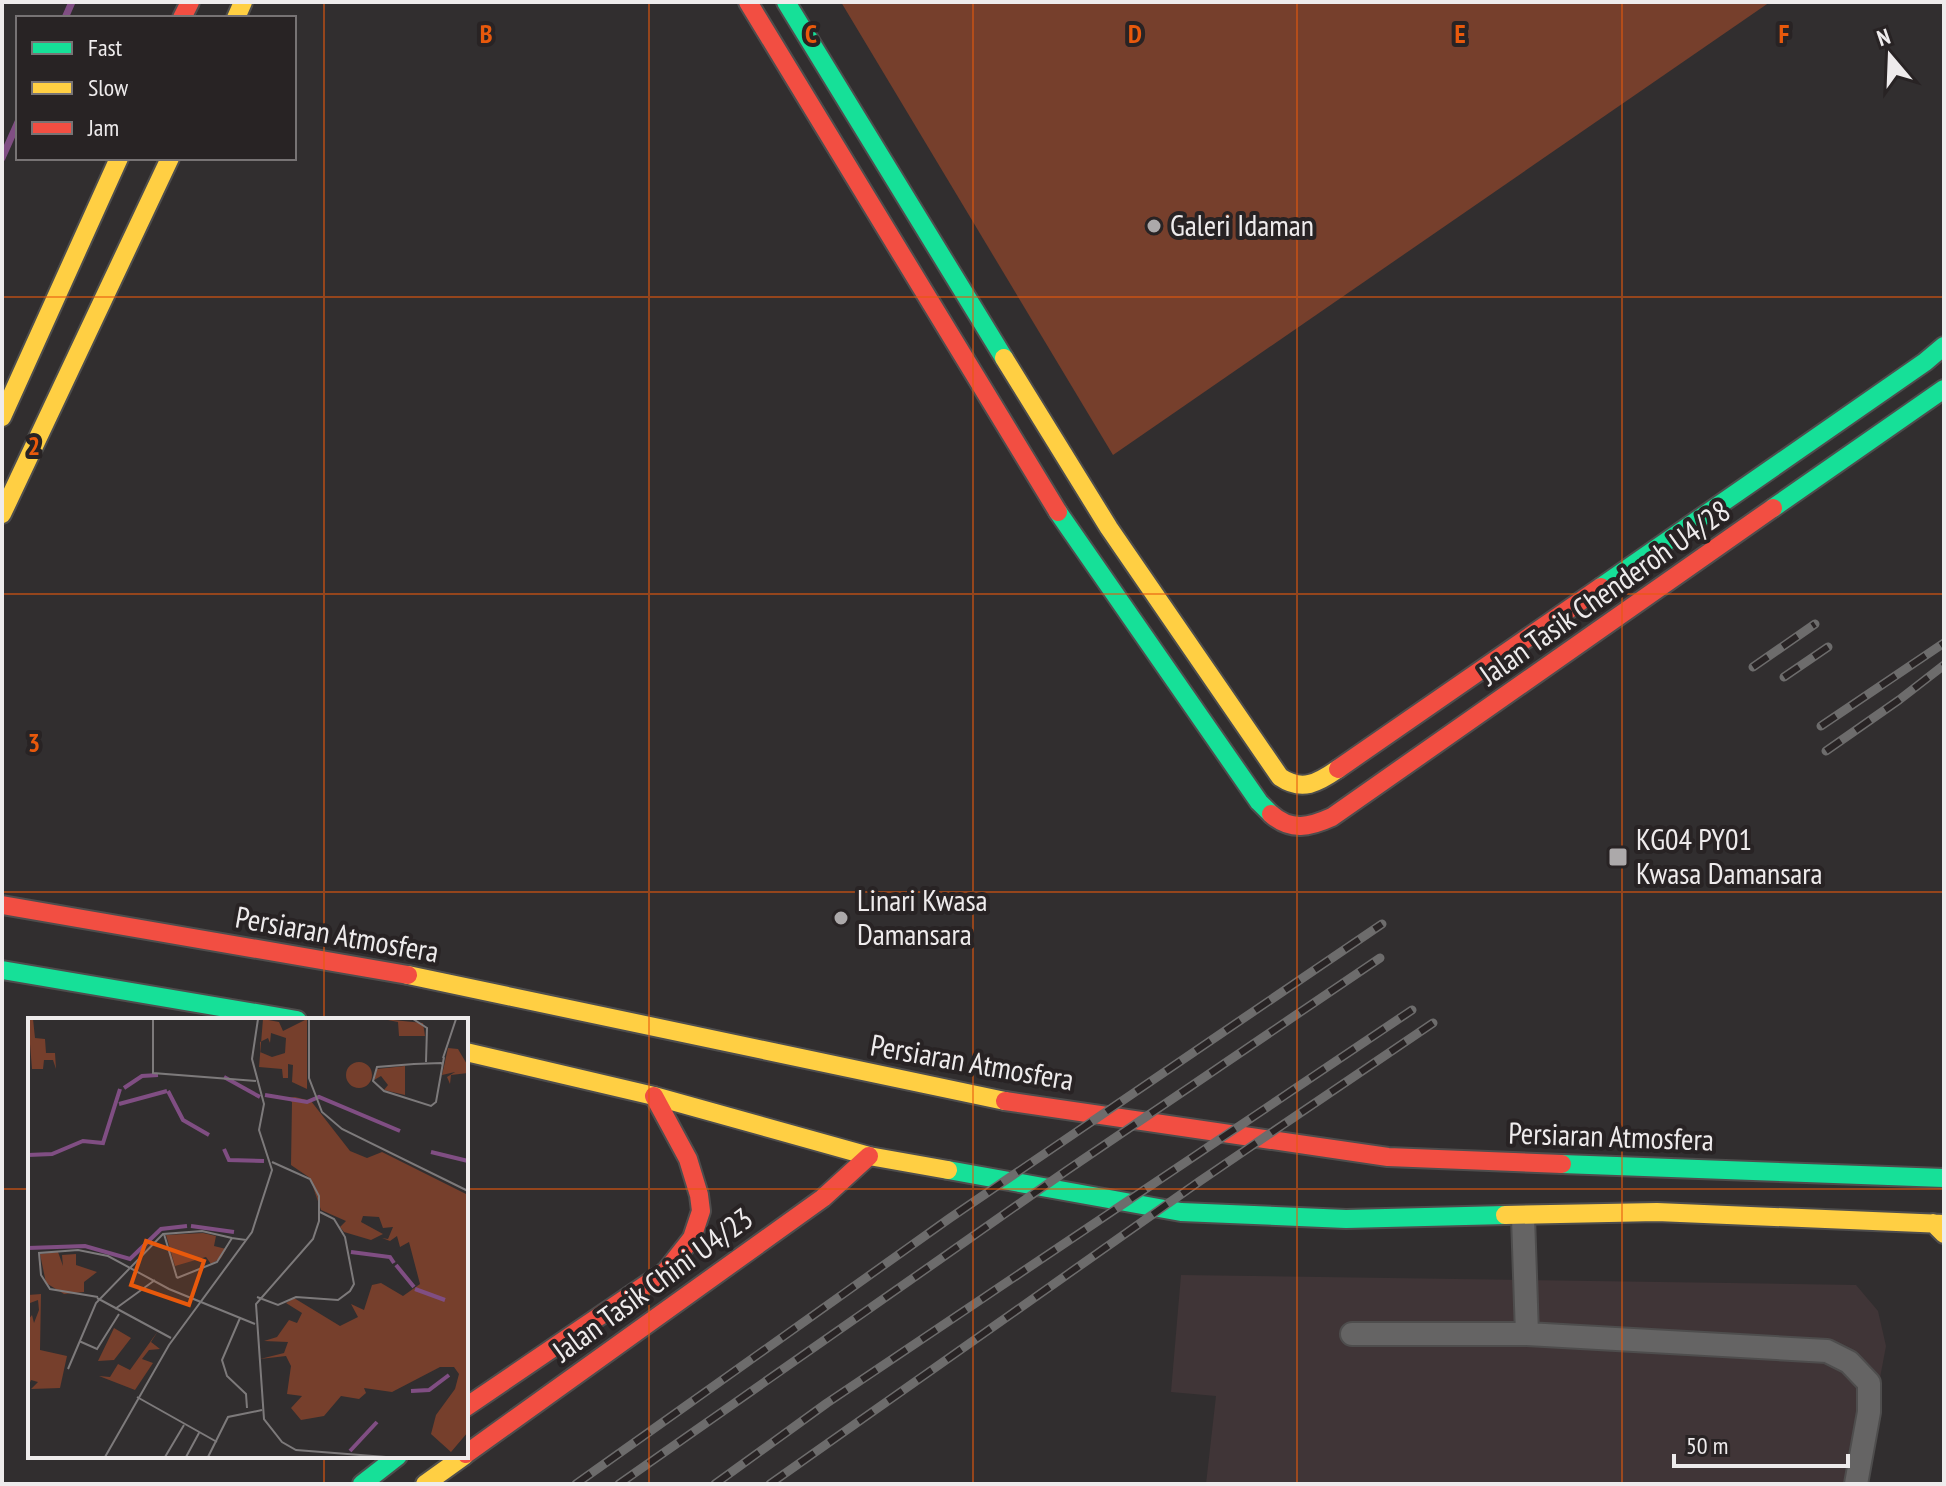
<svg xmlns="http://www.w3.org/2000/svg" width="1946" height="1486" font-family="'PT Sans Narrow',sans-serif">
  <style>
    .built { fill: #403537 }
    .green { fill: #763f2c }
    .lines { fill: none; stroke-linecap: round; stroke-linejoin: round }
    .stream { stroke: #804e83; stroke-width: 7 }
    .street-casing { stroke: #4e4d4d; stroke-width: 26 }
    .fast-casing { stroke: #4e4d4d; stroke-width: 22 }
    .slow-casing { stroke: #4e4d4d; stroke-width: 22 }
    .jam-casing { stroke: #4e4d4d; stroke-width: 22 }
    .street { stroke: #656464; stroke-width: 22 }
    .fast { stroke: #16e098; stroke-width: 18 }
    .slow { stroke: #ffcf43; stroke-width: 18 }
    .jam { stroke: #f24e42; stroke-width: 18 }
    .rail-casing { stroke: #6d6c6c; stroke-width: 9 }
    .rail { stroke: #282324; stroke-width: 6; stroke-dasharray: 18; stroke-linecap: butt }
    .grid { fill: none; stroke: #e8590c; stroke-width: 2; stroke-opacity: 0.55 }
    .poi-dot { fill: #aca9aa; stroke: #282324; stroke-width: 3 }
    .labels { text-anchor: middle; stroke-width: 8; stroke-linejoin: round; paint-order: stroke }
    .poi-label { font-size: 30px; fill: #eeebec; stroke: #282324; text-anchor: start }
    .street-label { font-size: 30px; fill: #eeebec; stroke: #282324 }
    .inset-river { fill: none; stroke: #804e83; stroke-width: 4 }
    .inset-road { fill: none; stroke: #7d7a7b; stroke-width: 2 }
    .view { fill: #e8590c; fill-opacity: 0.15; stroke: #e8590c; stroke-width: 4 }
    .inset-edge { fill: none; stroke: #eeebec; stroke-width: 4 }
    .grid-label { font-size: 26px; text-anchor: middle; font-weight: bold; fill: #e8590c; stroke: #282324; stroke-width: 8; stroke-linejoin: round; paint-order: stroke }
  </style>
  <rect width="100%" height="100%" fill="#312e2f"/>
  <path class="built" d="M 1181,1275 L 1856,1285 L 1878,1311 L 1886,1346 L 1860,1484 L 1206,1484 L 1216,1396 L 1171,1392 Z"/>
  <path class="green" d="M 841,2 L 1770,2 L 1113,455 Z"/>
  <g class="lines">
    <path class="stream" d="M 65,18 L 72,2
      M 2,158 L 18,122"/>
    <defs>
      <path id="street" d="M 1523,1217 L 1527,1334 L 1827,1351 L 1849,1362 L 1869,1383 L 1869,1412 L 1856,1484
        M 1352,1334 L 1527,1334"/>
      <path id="fast" d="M 786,2 L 1004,358
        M 1773,508 L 1944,389
        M 1058,512 L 1259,802 L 1271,814
        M 1601,587 L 1925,362 L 1944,346
        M 2,970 L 297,1020
        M 1562,1164 L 1944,1178
        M 948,1170 L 1181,1212 L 1346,1219 L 1505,1215
        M 362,1484 L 398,1456"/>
      <path id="slow" d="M 236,18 L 243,2
        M 1004,358 L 1109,528 L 1280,777 C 1302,792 1318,783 1338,769
        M 2,417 L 119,158
        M 2,514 L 170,158
        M 408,975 L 1005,1101
        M 466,1052 L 654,1096 L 869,1156 L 948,1170
        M 1505,1215 L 1657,1212 L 1944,1224
        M 1933,1223 L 1944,1234
        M 425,1484 L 464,1456"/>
      <path id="jam" d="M 748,2 L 1058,512
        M 182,18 L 190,2
        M 1338,769 L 1601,587
        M 1271,814 C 1291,832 1310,827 1332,817 L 1773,508
        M 2,905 L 408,975
        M 1005,1101 L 1388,1157 L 1562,1164
        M 466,1407 L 666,1271 L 692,1238 L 701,1211 L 699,1195 L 688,1159 L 654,1096
        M 466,1454 L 823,1198 L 869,1156"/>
    </defs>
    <use href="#street" class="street-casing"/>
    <use href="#fast" class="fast-casing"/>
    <use href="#slow" class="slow-casing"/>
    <use href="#jam" class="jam-casing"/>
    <use href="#street" class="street"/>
    <use href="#fast" class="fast"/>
    <use href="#slow" class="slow"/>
    <use href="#jam" class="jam"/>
    <defs>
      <path id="rail" d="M 1753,667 L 1815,624
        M 1784,677 L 1828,647
        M 1821,726 L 1944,643
        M 1826,751 L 1899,700 L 1944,665
        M 576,1484 L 950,1218 L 1382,924
        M 619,1484 L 1066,1171 L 1380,958
        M 715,1484 L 827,1403 L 1412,1010
        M 770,1484 L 1200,1181 L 1433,1023"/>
    </defs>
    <use href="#rail" class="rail-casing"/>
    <use href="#rail" class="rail"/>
  </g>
  <path class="grid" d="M 324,2 L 324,1020M 649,2 L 649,1484M 973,2 L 973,1484M 1297,2 L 1297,1484M 1622,2 L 1622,1484M 2,297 L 1944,297M 2,594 L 1944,594M 2,892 L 1944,892M 2,1189 L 30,1189M 466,1189 L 1944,1189M 324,1456 L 324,1484"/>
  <g class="poi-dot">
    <circle cx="1154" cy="226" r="8"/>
    <rect x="1608" y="847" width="20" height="20" rx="4"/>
    <circle cx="841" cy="918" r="8"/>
  </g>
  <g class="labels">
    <g class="poi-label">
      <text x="1170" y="236">Galeri Idaman</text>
      <text x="1636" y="850">KG04 PY01<tspan x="1636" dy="34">Kwasa Damansara</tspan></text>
      <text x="857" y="911">Linari Kwasa<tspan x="857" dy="34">Damansara</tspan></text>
    </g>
    <g class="street-label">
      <text transform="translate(1605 593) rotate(-35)" y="10">Jalan Tasik Chenderoh U4/28</text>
      <text transform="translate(337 935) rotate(10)" y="10">Persiaran Atmosfera</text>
      <text transform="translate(972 1063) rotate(10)" y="10">Persiaran Atmosfera</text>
      <text transform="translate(1611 1137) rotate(2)" y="10">Persiaran Atmosfera</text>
      <text transform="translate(653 1285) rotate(-36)" y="10">Jalan Tasik Chini U4/23</text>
    </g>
  </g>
  <g transform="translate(28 1018)">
    <rect width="440" height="440" fill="#312e2f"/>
    <path d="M 0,1 L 5,1 L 7,20 L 17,21 L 18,35 L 27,35 L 28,51 L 25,42 L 16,42 L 15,51 L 4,51 ZM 235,1 L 251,4 L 255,13 L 279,1 L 279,71 L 264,64 L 265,47 L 260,46 L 260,60 L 255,60 L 254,51 L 231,49 ZM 243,15 L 258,20 L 257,35 L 244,39 L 232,34 L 232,24 L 240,20 L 242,25 ZM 355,1 L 395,5 L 397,18 L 371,18 L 370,4 ZM 420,30 L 430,31 L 440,48 L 440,55 L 423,57 L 422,66 L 419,59 L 427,54 L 414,57 ZM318 57a13 13 0 1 1 26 0a13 13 0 1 1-26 0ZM 377,48 L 377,77 L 356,72 L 360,67 L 353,58 L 346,62 L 349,51 ZM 267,79 L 283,83 L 322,133 L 339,140 L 354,134 L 440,177 L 440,414 L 423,434 L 403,416 L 408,397 L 427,371 L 431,356 L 426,349 L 412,349 L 364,374 L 336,370 L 338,375 L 331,381 L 313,378 L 296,398 L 273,402 L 263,390 L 274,378 L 259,376 L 263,348 L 258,338 L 232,341 L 256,335 L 260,324 L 236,323 L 249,319 L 261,302 L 269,305 L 274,295 L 258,285 L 266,280 L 312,308 L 330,299 L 323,286 L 336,292 L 344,267 L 353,265 L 375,278 L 392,266 L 381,224 L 372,229 L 369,218 L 362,223 L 354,220 L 360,221 L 365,209 L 355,210 L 351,199 L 335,198 L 333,204 L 355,216 L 343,222 L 316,214 L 312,209 L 318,203 L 293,192 L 282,160 L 263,147 L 264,84 L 259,80 ZM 175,215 L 188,218 L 186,228 L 198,231 L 193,240 L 183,246 L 178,239 L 147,248 L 138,217 ZM 30,234 L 35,248 L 34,237 L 48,236 L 48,247 L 69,254 L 56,264 L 56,274 L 36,276 L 18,265 L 12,236 ZM 13,276 L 12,332 L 39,338 L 32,370 L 3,371 L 10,364 L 3,362 L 0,369 L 0,302 L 4,297 L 6,305 L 11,292 L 10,282 L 2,285 L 0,277 ZM 86,310 L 103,320 L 86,342 L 70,343 ZM 130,313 L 123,324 L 132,331 L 121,332 L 114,341 L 125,345 L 107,372 L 71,358 L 82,359 L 90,346 L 102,352 Z" fill="#763f2c" fill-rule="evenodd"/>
    <path class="inset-river" d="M 196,59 L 232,79M 96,70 L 114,58 L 130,57M 140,73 L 155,102 L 181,117M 237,77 L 279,84 L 291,79 L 372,113M 91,86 L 139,73M 196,131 L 201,142 L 236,143M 403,134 L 440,143M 0,137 L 24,136 L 55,123 L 75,125 L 92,71M 163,208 L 206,214M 0,230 L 57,228 L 102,241 L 133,211 L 159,208M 323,234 L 362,239 L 366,245M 368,247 L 386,269M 387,271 L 417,282M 383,373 L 401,372 L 421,357M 322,433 L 349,404"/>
    <path class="inset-road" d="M 125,1 L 125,55 L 228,63M 281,1 L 281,60 L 294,94 L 314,111 L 440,173M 385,1 L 399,10 L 398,44M 415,40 L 428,1M 414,46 L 413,45 L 386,46 L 349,49 L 345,63 L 356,73 L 403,88 L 408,84 L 416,39M 244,144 L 282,161 L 291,178 L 291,203 L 285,221 L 228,286 L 236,401 L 254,424 L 268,432 L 358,439M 136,216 L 149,260M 149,260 L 189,244 L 204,220 L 218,222M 70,279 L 22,271 L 13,257 L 11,235 L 50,232 L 80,238 L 141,271 L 227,306M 229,279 L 250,287 L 268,279 L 310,282 L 322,273 L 326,266 L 317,219 L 306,201 L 292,194M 69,280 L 143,320M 87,291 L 127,262M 212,300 L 194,342 L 199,358 L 218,376 L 219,390M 51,323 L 69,331 L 91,296M 40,351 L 68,285 L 135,216 L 174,213 L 204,220M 109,379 L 189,424M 77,439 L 141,327 L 224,214 L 244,152 L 231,112 L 236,86 L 224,41 L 230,1M 137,439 L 156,407M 158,439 L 171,415M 180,439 L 200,399 L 234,392M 380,439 L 418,439"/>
    <path class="view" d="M 118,223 L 176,243 L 161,287 L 103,267 Z"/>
    <rect width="440" height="440" class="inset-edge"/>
  </g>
  <g class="grid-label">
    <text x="486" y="43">B</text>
    <text x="811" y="43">C</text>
    <text x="1135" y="43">D</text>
    <text x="1460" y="43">E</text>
    <text x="1784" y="43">F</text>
    <text x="34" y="455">2</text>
    <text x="34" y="752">3</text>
  </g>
  <rect width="1946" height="1486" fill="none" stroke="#eeebec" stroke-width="8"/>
  <rect x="16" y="16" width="280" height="144" fill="#282324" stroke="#777374" stroke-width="2"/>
  <rect x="32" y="42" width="40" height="12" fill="#16e098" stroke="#777374" stroke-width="2"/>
  <text x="88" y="56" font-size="24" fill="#eeebec">Fast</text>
  <rect x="32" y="82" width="40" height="12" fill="#ffcf43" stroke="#777374" stroke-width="2"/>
  <text x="88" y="96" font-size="24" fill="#eeebec">Slow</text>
  <rect x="32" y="122" width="40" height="12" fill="#f24e42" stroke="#777374" stroke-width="2"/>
  <text x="88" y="136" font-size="24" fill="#eeebec">Jam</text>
  <g transform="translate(1890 56) rotate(341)" stroke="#282324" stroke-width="6" paint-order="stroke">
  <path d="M0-6L14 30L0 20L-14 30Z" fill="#eeebec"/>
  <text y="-12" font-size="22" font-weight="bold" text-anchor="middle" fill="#eeebec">N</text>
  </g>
  <path d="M1674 1454v12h174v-12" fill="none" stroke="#eeebec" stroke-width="4"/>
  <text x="1686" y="1454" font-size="24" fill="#eeebec" stroke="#282324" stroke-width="6" paint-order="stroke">50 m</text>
</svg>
